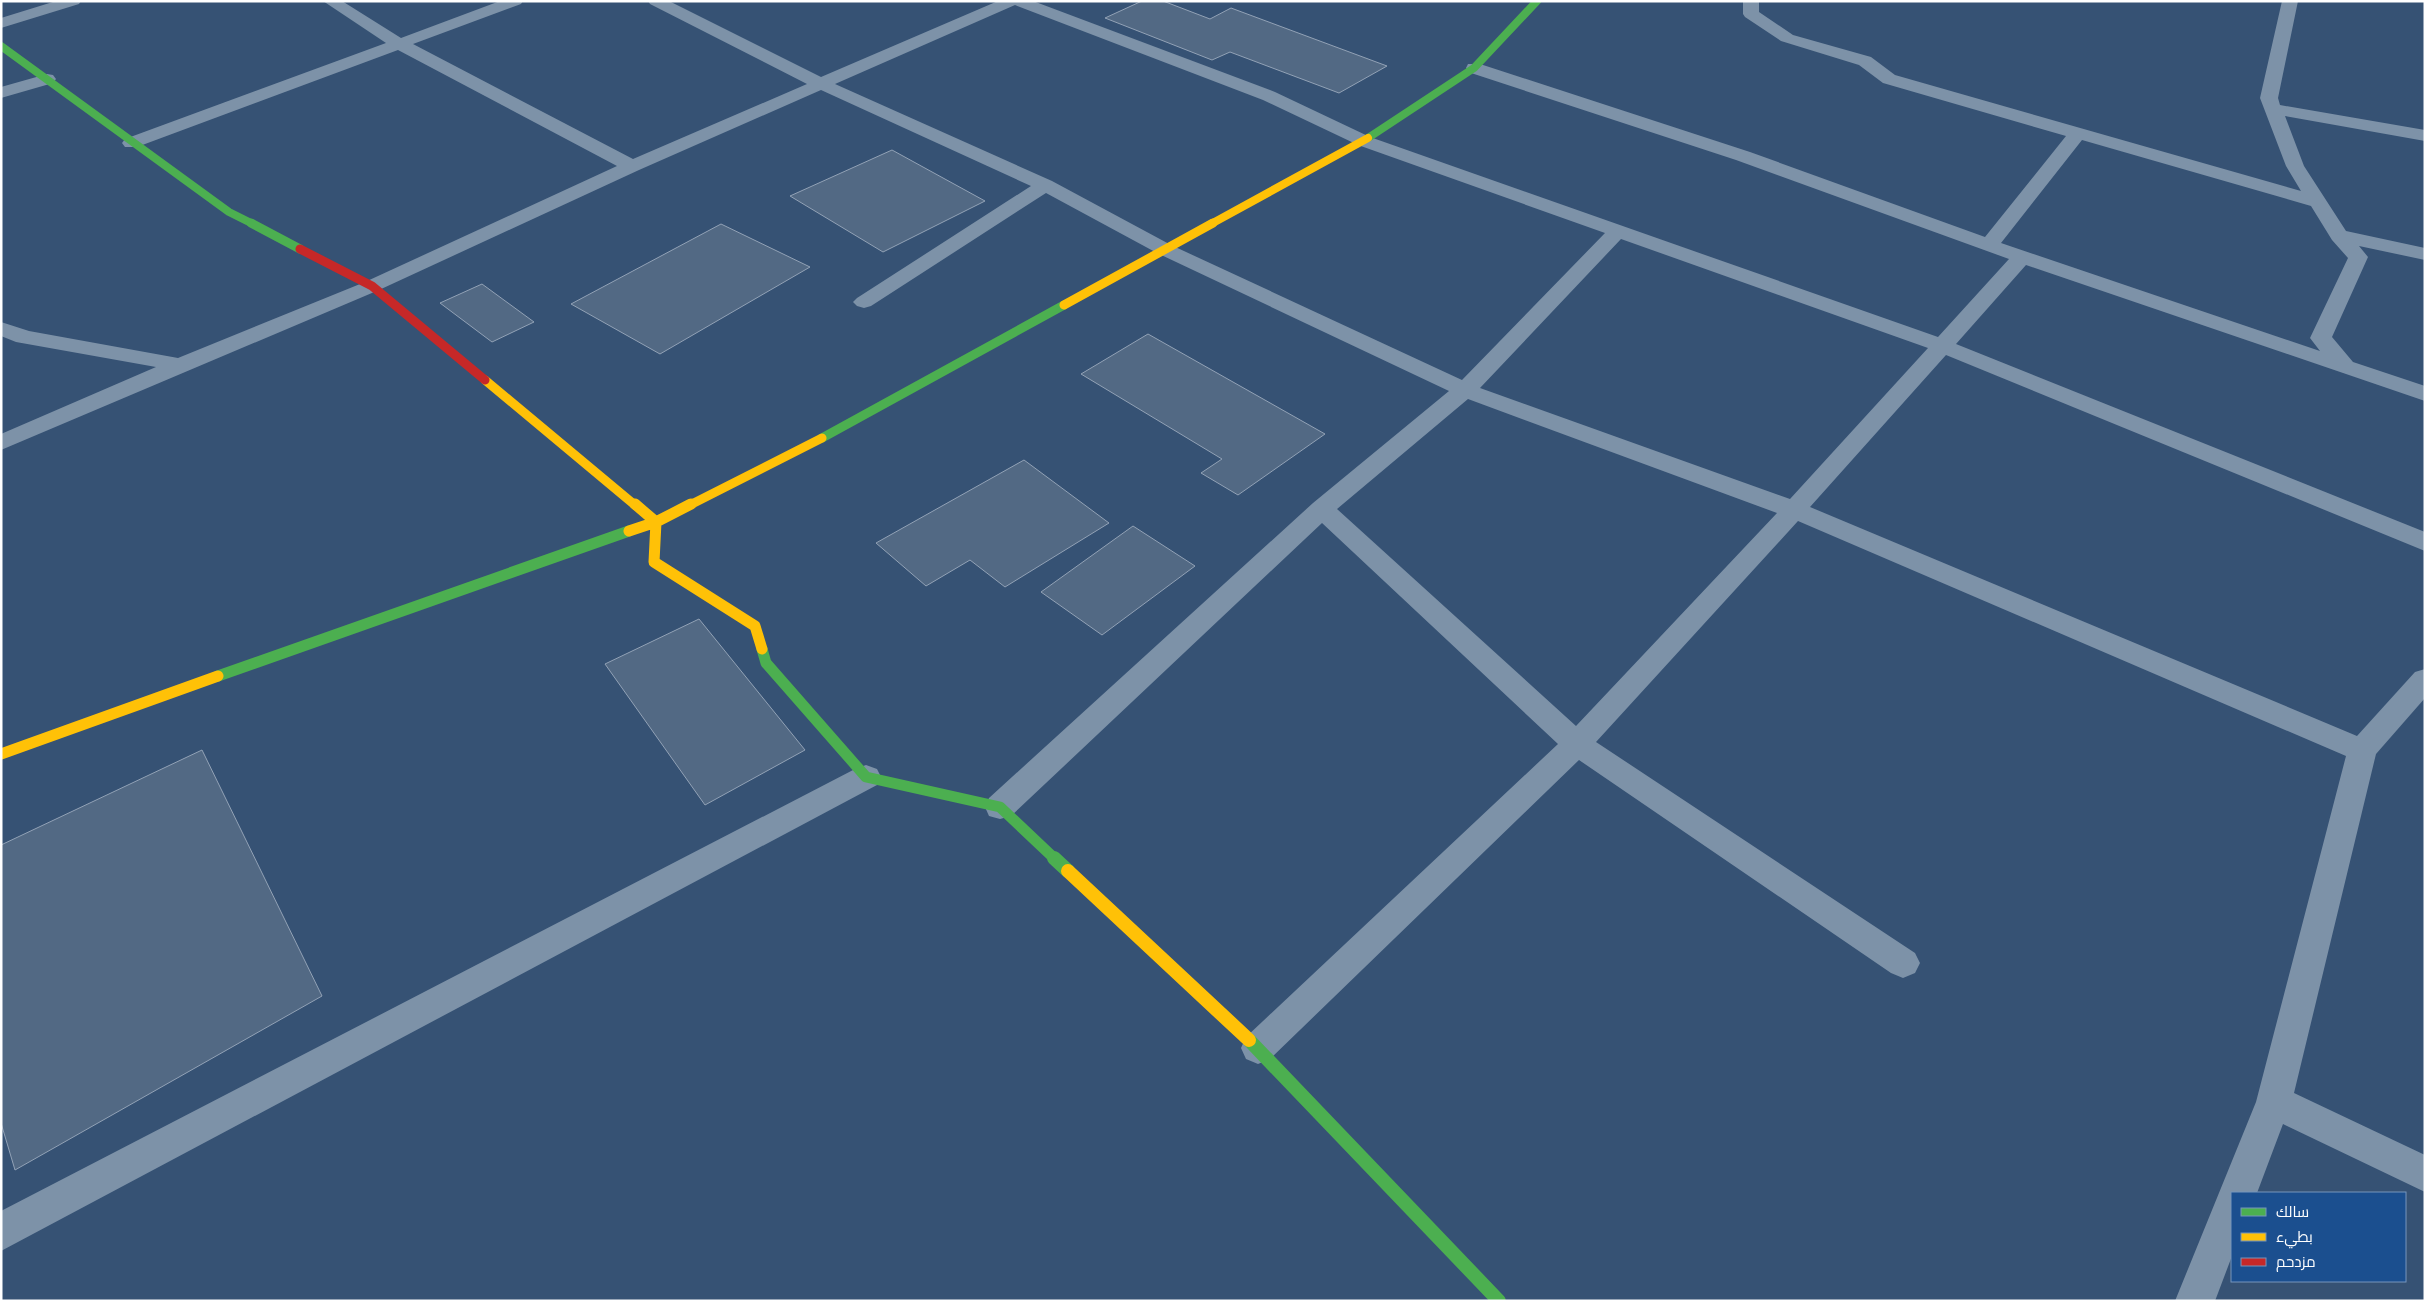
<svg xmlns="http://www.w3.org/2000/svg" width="2426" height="1302" font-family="'Asap Condensed',Cairo,sans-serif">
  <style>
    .building { fill: #526984; stroke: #92a2b6 }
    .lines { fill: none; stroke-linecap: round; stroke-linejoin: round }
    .street { fill: #7d92a8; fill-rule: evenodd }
    .fast-far3 { stroke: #4caf50; stroke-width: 8 }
    .fast-far2 { stroke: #4caf50; stroke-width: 9 }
    .fast-far1 { stroke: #4caf50; stroke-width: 11 }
    .fast { stroke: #4caf50; stroke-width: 14 }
    .slow-far3 { stroke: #ffc107; stroke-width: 8 }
    .slow-far2 { stroke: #ffc107; stroke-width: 9 }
    .slow-far1 { stroke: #ffc107; stroke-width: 11 }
    .slow { stroke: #ffc107; stroke-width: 14 }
    .jam { stroke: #c62828; stroke-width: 9 }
  </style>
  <rect width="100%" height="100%" fill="#365274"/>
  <path class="building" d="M 1142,1 L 1163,1 L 1210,19 L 1231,8 L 1387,66 L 1339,93 L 1230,52 L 1212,60 L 1105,18 Z
    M 892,150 L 985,201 L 883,252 L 790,196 Z
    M 721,224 L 810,267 L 660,354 L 571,304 Z
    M 482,284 L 534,322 L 492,342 L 440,303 Z
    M 1148,334 L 1325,434 L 1238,495 L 1201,473 L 1222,459 L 1081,374 Z
    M 1024,460 L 1109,523 L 1005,587 L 970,560 L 926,586 L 876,543 Z
    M 1133,526 L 1195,566 L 1102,635 L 1041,592 Z
    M 699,619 L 805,750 L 705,805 L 605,664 Z
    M 202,750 L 322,996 L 15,1170 L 1,1123 L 1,845 Z"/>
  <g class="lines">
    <path class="street" d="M 56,1 L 81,1 L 79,4 L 1,28 L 1,18 Z
      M 323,1 L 342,1 L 401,38 L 500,1 L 523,1 L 521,4 L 413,44 L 633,159 L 807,84 L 650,4 L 648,1 L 669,1 L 821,77 L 998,1 L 1033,1 L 1275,92 L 1370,137 L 1938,337 L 2009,259 L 1736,160 L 1468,72 L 1466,68 L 1468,64 L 1480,64 L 1750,152 L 1985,237 L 2066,136 L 1883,83 L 1859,65 L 1781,41 L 1745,17 L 1743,14 L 1743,1 L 1759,1 L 1759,12 L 1793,35 L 1871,57 L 1895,75 L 2301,191 L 2286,166 L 2260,98 L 2282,1 L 2298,1 L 2278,98 L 2280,105 L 2425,130 L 2425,141 L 2285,116 L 2304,166 L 2346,231 L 2425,248 L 2425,260 L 2359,246 L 2368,257 L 2332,337 L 2353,362 L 2425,386 L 2425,401 L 2026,265 L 1956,344 L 2425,532 L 2425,551 L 1946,355 L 1810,507 L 2357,736 L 2415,672 L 2425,669 L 2425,698 L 2376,754 L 2294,1093 L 2425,1155 L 2425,1192 L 2283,1124 L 2257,1193 L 2232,1193 L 2232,1256 L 2215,1301 L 2175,1301 L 2256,1102 L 2346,756 L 1798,521 L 1596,742 L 1915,953 L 1920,963 L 1915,973 L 1903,978 L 1891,973 L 1579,760 L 1270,1059 L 1258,1064 L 1246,1059 L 1241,1048 L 1246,1037 L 1558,744 L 1322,523 L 1011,816 L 1000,819 L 989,816 L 985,807 L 989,798 L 1313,503 L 1449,391 L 1157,253 L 1046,193 L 871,306 L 864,308 L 857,306 L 853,302 L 857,298 L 1031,186 L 821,90 L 639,170 L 379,290 L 1,450 L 1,434 L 156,367 L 16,342 L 1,336 L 1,322 L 29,331 L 178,358 L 365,282 L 617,166 L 398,50 L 137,147 L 125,147 L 122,143 L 125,139 L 386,43 ZM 1015,5 L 1263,100 L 1358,145 L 1605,233 L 1462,380 L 1171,245 L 1052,181 L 835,84 ZM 2082,140 L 2311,206 L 2332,240 L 2348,258 L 2310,338 L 2320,351 L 2001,243 ZM 1621,239 L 1928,348 L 1790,499 L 1480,388 ZM 1468,399 L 1777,513 L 1576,726 L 1337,509 Z
      M 47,74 L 53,75 L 56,79 L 53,83 L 1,98 L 1,87 Z
      M 866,765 L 877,769 L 881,777 L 877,785 L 1,1251 L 1,1211 L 855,769 Z"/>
    <path class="fast-far3" d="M 1,46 L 229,212 L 253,224
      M 1368,138 L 1474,68 L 1537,1"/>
    <path class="fast-far2" d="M 251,223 L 300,249
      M 822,438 L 1064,305"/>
    <path class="fast-far1" d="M 762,649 L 766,663 L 866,777 L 1000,807 L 1055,859
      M 218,676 L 629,531"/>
    <path class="fast" d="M 1054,858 L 1068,871
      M 1249,1040 L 1499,1301"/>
    <path class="slow-far3" d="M 1211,224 L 1368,138"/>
    <path class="slow-far2" d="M 1064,305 L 1213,223
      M 485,380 L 636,506
      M 688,506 L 822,438"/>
    <path class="slow-far1" d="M 635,504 L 656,522 L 654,562 L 755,626 L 762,649
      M 629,531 L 656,522 L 691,504
      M 1,754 L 218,676"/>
    <path class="slow" d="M 1068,871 L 1249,1040"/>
    <path class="jam" d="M 300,249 L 372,286 L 485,380"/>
  </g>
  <rect width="2426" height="1302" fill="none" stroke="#ffffff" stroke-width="5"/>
  <rect x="2231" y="1192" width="175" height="90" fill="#1b4f8f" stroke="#7695bc"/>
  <rect x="2241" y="1208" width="25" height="8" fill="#4caf50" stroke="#7695bc"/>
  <text x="2276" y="1217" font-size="15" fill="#ffffff">سالك</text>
  <rect x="2241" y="1233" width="25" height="8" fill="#ffc107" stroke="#7695bc"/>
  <text x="2276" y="1242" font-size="15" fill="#ffffff">بطيء</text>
  <rect x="2241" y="1258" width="25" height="8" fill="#c62828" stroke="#7695bc"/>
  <text x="2276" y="1267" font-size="15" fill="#ffffff">مزدحم</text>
</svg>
